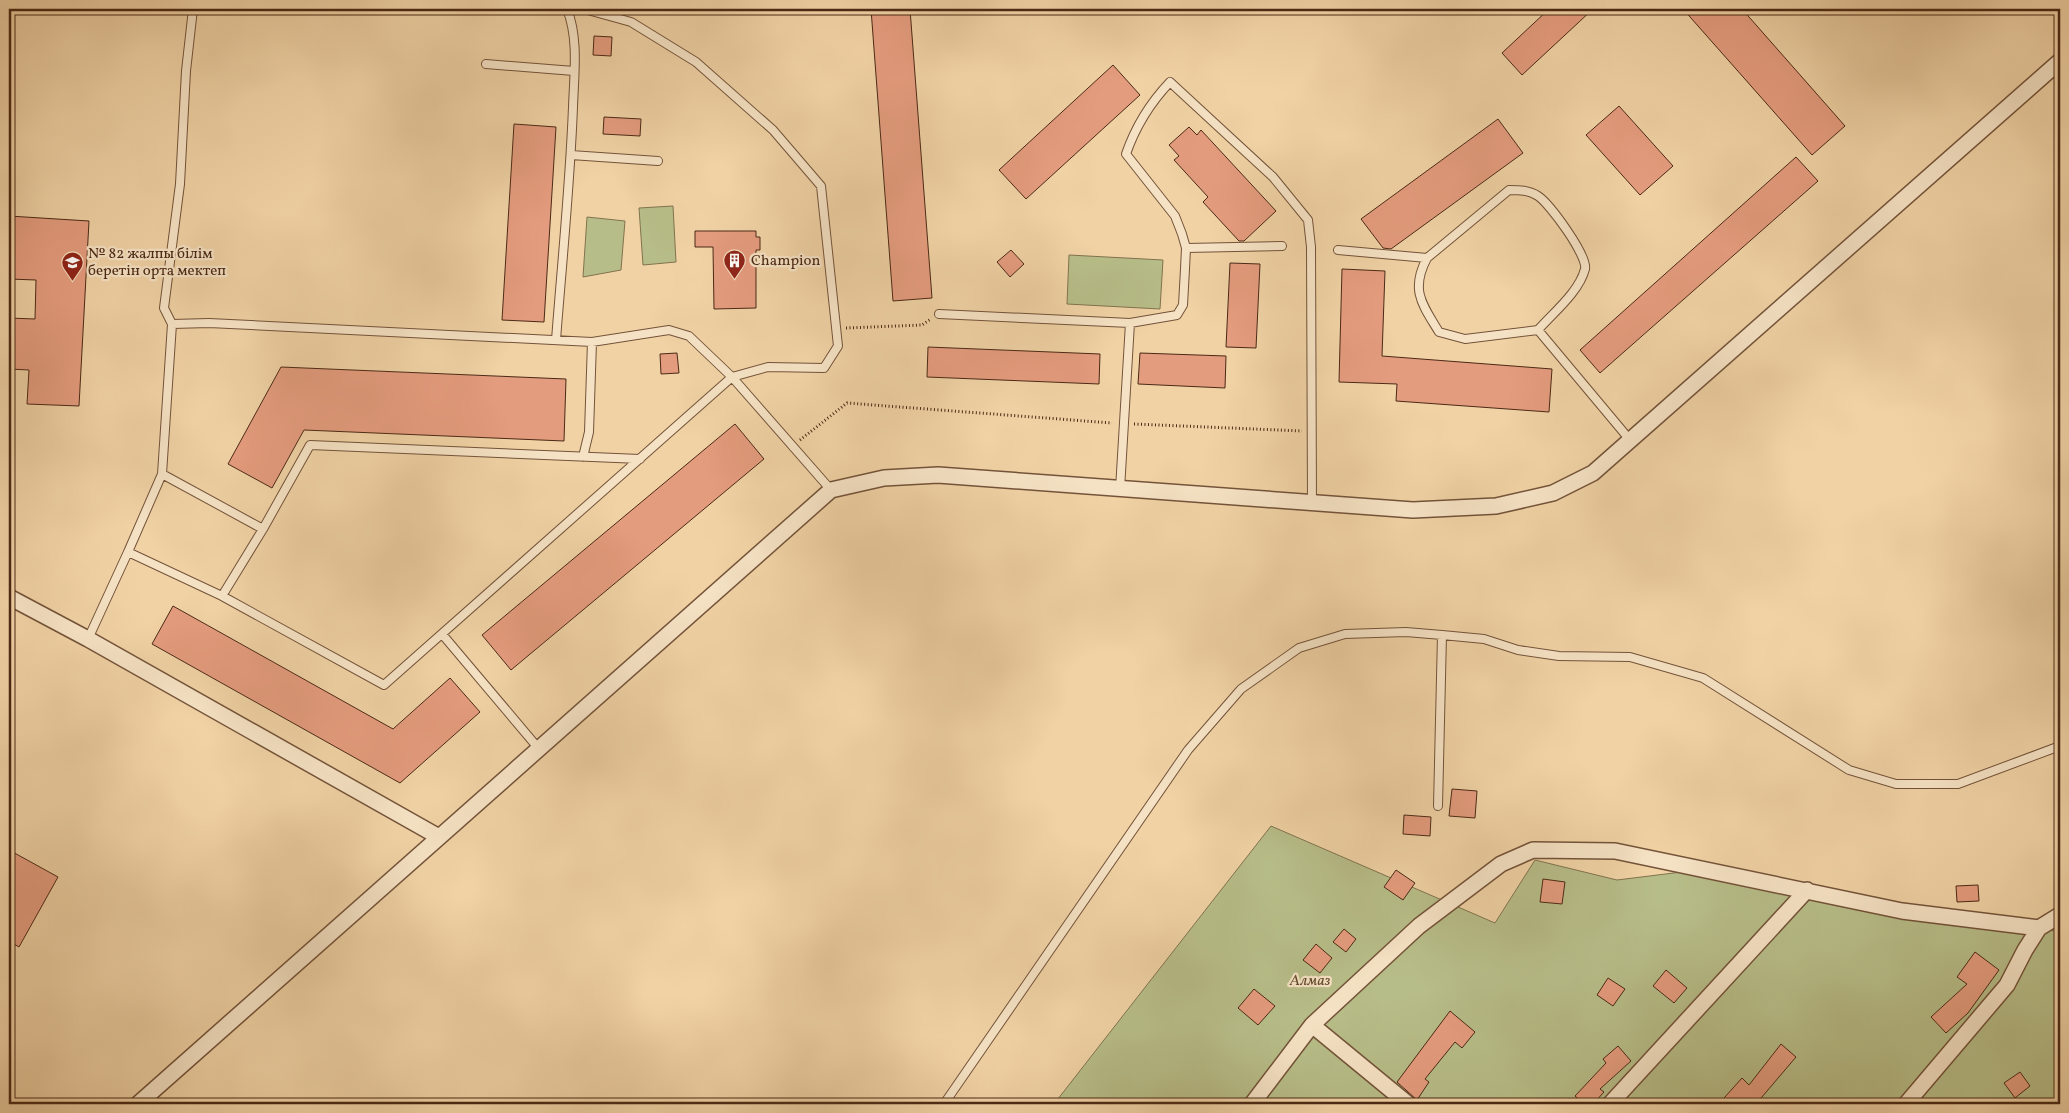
<svg xmlns="http://www.w3.org/2000/svg" width="2069" height="1113" font-family="Vollkorn,serif">
  <style>
    .green { fill: #b7bd88; stroke: #81734e }
    .building { fill: #e49c7e; stroke: #4b2915 }
    .lines { fill: none; stroke-linecap: round; stroke-linejoin: round }
    .lane-casing { stroke: #745339; stroke-width: 10 }
    .street-casing { stroke: #745339; stroke-width: 18 }
    .path { stroke: #4b2915; stroke-width: 3; stroke-dasharray: 1 2.5; stroke-linecap: butt }
    .lane { stroke: #f5e2c4; stroke-width: 8 }
    .street { stroke: #f5e2c4; stroke-width: 15 }
    .labels { text-anchor: middle; stroke-width: 4.5; stroke-linejoin: round; paint-order: stroke }
    .poi-label { font-size: 15px; fill: #4b2915; stroke: #f5e2c4; text-anchor: start }
    .park-label { font-size: 15px; font-style: italic; fill: #61472c; stroke: #f5e2c4 }
  </style>
  <rect width="100%" height="100%" fill="#f0d2a5"/>
  <filter id="stains"><feTurbulence type="fractalNoise" baseFrequency=".004" numOctaves="4"/><feColorMatrix values="0 0 0 0 .2 0 0 0 0 .09 0 0 0 0 .02 0 0 0 .5 -.17"/></filter>
  <radialGradient id="worn" r=".72"><stop offset=".6" stop-color="#630" stop-opacity="0"/><stop offset="1" stop-color="#630" stop-opacity=".3"/></radialGradient>
  <path class="green" d="M 673,206 L 676,262 L 643,265 L 639,208 Z
    M 587,217 L 625,221 L 621,270 L 583,277 Z
    M 1069,255 L 1163,260 L 1160,309 L 1067,304 Z
    M 1271,826 L 1495,923 L 1535,860 L 1617,880 L 1706,869 L 2060,932 L 2060,1104 L 1054,1104 Z"/>
  <path class="building" d="M 871,9 L 910,9 L 932,298 L 893,301 Z
    M 1549,9 L 1593,9 L 1522,75 L 1502,53 Z
    M 1683,9 L 1742,9 L 1845,126 L 1812,155 Z
    M 594,36 L 612,37 L 611,56 L 593,55 Z
    M 1113,65 L 1140,95 L 1026,199 L 999,170 Z
    M 1619,106 L 1673,166 L 1640,195 L 1586,135 Z
    M 604,117 L 641,119 L 640,136 L 603,134 Z
    M 1498,119 L 1523,153 L 1391,249 L 1383,248 L 1361,219 Z
    M 514,124 L 556,127 L 544,322 L 502,320 Z
    M 1189,127 L 1197,135 L 1201,130 L 1276,211 L 1244,241 L 1239,241 L 1203,202 L 1208,197 L 1174,160 L 1179,156 L 1169,145 Z
    M 1796,157 L 1818,181 L 1600,373 L 1580,350 Z
    M 9,216 L 89,221 L 79,406 L 27,404 L 29,370 L 9,369 L 9,318 L 35,319 L 36,280 L 9,279 Z
    M 695,231 L 756,231 L 756,237 L 760,237 L 760,250 L 756,250 L 756,308 L 714,309 L 713,247 L 695,247 Z
    M 1011,250 L 1024,264 L 1010,277 L 997,262 Z
    M 1230,263 L 1260,264 L 1256,348 L 1226,347 Z
    M 1342,269 L 1385,271 L 1382,356 L 1552,369 L 1549,412 L 1396,401 L 1397,384 L 1339,382 Z
    M 928,347 L 1100,354 L 1099,384 L 927,377 Z
    M 677,353 L 679,373 L 661,374 L 660,354 Z
    M 1140,353 L 1226,356 L 1225,388 L 1138,384 Z
    M 281,367 L 566,379 L 564,441 L 304,430 L 272,488 L 228,464 Z
    M 735,424 L 764,459 L 511,670 L 482,635 Z
    M 173,606 L 393,729 L 450,678 L 480,712 L 400,783 L 152,644 Z
    M 1452,789 L 1477,791 L 1475,818 L 1449,816 Z
    M 1404,815 L 1431,817 L 1430,836 L 1403,834 Z
    M 9,850 L 58,877 L 19,947 L 9,941 Z
    M 1396,870 L 1415,883 L 1403,900 L 1384,887 Z
    M 1543,879 L 1565,882 L 1562,904 L 1540,902 Z
    M 1978,885 L 1979,901 L 1957,902 L 1956,886 Z
    M 1344,929 L 1356,939 L 1346,952 L 1333,942 Z
    M 1316,944 L 1332,958 L 1320,973 L 1303,960 Z
    M 1975,952 L 1999,970 L 1968,1013 L 1946,1033 L 1931,1017 L 1967,984 L 1957,977 Z
    M 1666,970 L 1687,988 L 1674,1003 L 1653,986 Z
    M 1608,978 L 1625,989 L 1613,1006 L 1597,995 Z
    M 1254,989 L 1275,1006 L 1258,1025 L 1238,1008 Z
    M 1450,1011 L 1475,1032 L 1462,1048 L 1455,1042 L 1425,1079 L 1429,1082 L 1417,1100 L 1397,1082 Z
    M 1781,1044 L 1796,1057 L 1756,1104 L 1731,1104 L 1724,1098 L 1742,1078 L 1749,1085 Z
    M 1618,1046 L 1631,1061 L 1600,1089 L 1604,1092 L 1593,1104 L 1584,1104 L 1575,1096 L 1606,1063 L 1603,1059 Z
    M 2020,1072 L 2030,1086 L 2015,1098 L 2004,1083 Z"/>
  <g class="lines">
    <defs>
      <path id="lane" d="M 486,64 L 574,71
        M 571,155 L 658,161
        M 1186,248 L 1282,246
        M 1338,250 L 1427,258
        M 939,314 L 1130,323
        M 172,324 L 164,308 L 180,184 L 186,71 L 193,9
        M 1538,330 L 1465,339 L 1439,332 C 1422,304 1410,290 1427,258 L 1509,190 C 1519,190 1529,190 1538,196 C 1550,204 1588,256 1585,269 C 1579,292 1554,312 1538,330 L 1630,440
        M 556,340 C 562,262 570,185 573,107 C 574,75 579,39 567,9
        M 583,457 L 589,432 L 592,342
        M 162,474 L 263,529
        M 1120,489 L 1130,323 L 1177,315 L 1183,305 L 1185,269 L 1186,248 L 1182,234 L 1175,216 L 1126,154 C 1135,128 1151,102 1170,82 L 1273,177 L 1308,220 L 1311,247 L 1312,503
        M 128,552 L 162,474 L 172,324 L 209,323 L 592,342 L 669,330 L 689,336 L 732,377 L 768,367 L 824,368 L 838,346 L 821,186 L 773,130 L 696,62 L 631,22 L 584,9
        M 222,596 L 263,529 L 310,445 L 640,459
        M 442,634 L 539,749
        M 1442,635 L 1484,639 L 1518,650 L 1559,656 L 1630,657 L 1703,678 L 1849,770 L 1896,784 L 1958,784 L 2060,746
        M 88,639 L 128,552 L 222,596 L 384,685 L 732,377 L 831,490
        M 944,1104 L 1188,750 L 1241,689 L 1299,648 L 1345,634 L 1406,632 L 1442,635 L 1438,806"/>
      <path id="street" d="M 9,597 L 88,639 L 439,837
        M 1312,1025 L 1408,1104
        M 138,1104 L 831,490 L 884,478 L 938,475 L 1413,510 L 1496,506 L 1553,493 L 1593,473 L 2060,61
        M 1252,1104 L 1312,1025 L 1419,926 L 1501,864 L 1533,850 L 1615,851 L 1902,911 L 2039,928 L 2060,915
        M 1610,1104 L 1807,890
        M 1906,1104 L 2007,985 L 2025,950 L 2039,928"/>
    </defs>
    <use href="#lane" class="lane-casing"/>
    <use href="#street" class="street-casing"/>
    <path class="path" d="M 846,328 L 922,325 L 931,319
      M 1134,424 L 1302,431
      M 800,440 L 847,403 L 1112,423"/>
    <use href="#lane" class="lane"/>
    <use href="#street" class="street"/>
  </g>
  <defs>
    <symbol id="building-pin" viewBox="-11 -11 22 30"><path d="M0 17L-7.5 6A9.5 9.5 0 1 1 7.5 6Z" fill="#8f2418" stroke="#f5e2c4"/><path d="M-4-6H4V6H1V3H-1V6H-4ZM-2.5-4.3h1.7v1.8h-1.7ZM.8-4.3h1.7v1.8H.8ZM-2.5-1h1.7V.8h-1.7ZM.8-1h1.7V.8H.8Z" fill="#fff"/></symbol>
    <symbol id="school-pin" viewBox="-11 -11 22 30"><path d="M0 17L-7.5 6A9.5 9.5 0 1 1 7.5 6Z" fill="#8f2418" stroke="#f5e2c4"/><path d="M0-5L7-2L0 1L-7-2ZM-4 1L0 2.5L4 1V4Q0 6-4 4Z" fill="#fff"/></symbol>
  </defs>
  <g fill-rule="evenodd">
    <use href="#building-pin" x="722" y="248" width="25" height="34"/>
    <use href="#school-pin" x="60" y="250" width="25" height="34"/>
  </g>
  <g class="labels">
    <g class="poi-label">
      <text x="88" y="258">№ 82 жалпы білім<tspan x="88" dy="17">беретін орта мектеп</tspan></text>
      <text x="751" y="265">Champion</text>
    </g>
    <g class="park-label">
      <text x="1310" y="985">Алмаз</text>
    </g>
  </g>
  <rect width="2069" height="1113" fill="none" stroke="#f0d2a5" stroke-width="30"/>
  <rect x="10" y="10" width="2049" height="1093" fill="none" stroke="#4b2915" stroke-width="2.5"/>
  <rect x="15" y="15" width="2039" height="1083" fill="none" stroke="#4b2915"/>
  <rect width="100%" height="100%" filter="url(#stains)"/>
  <rect width="100%" height="100%" fill="url(#worn)"/>
</svg>
